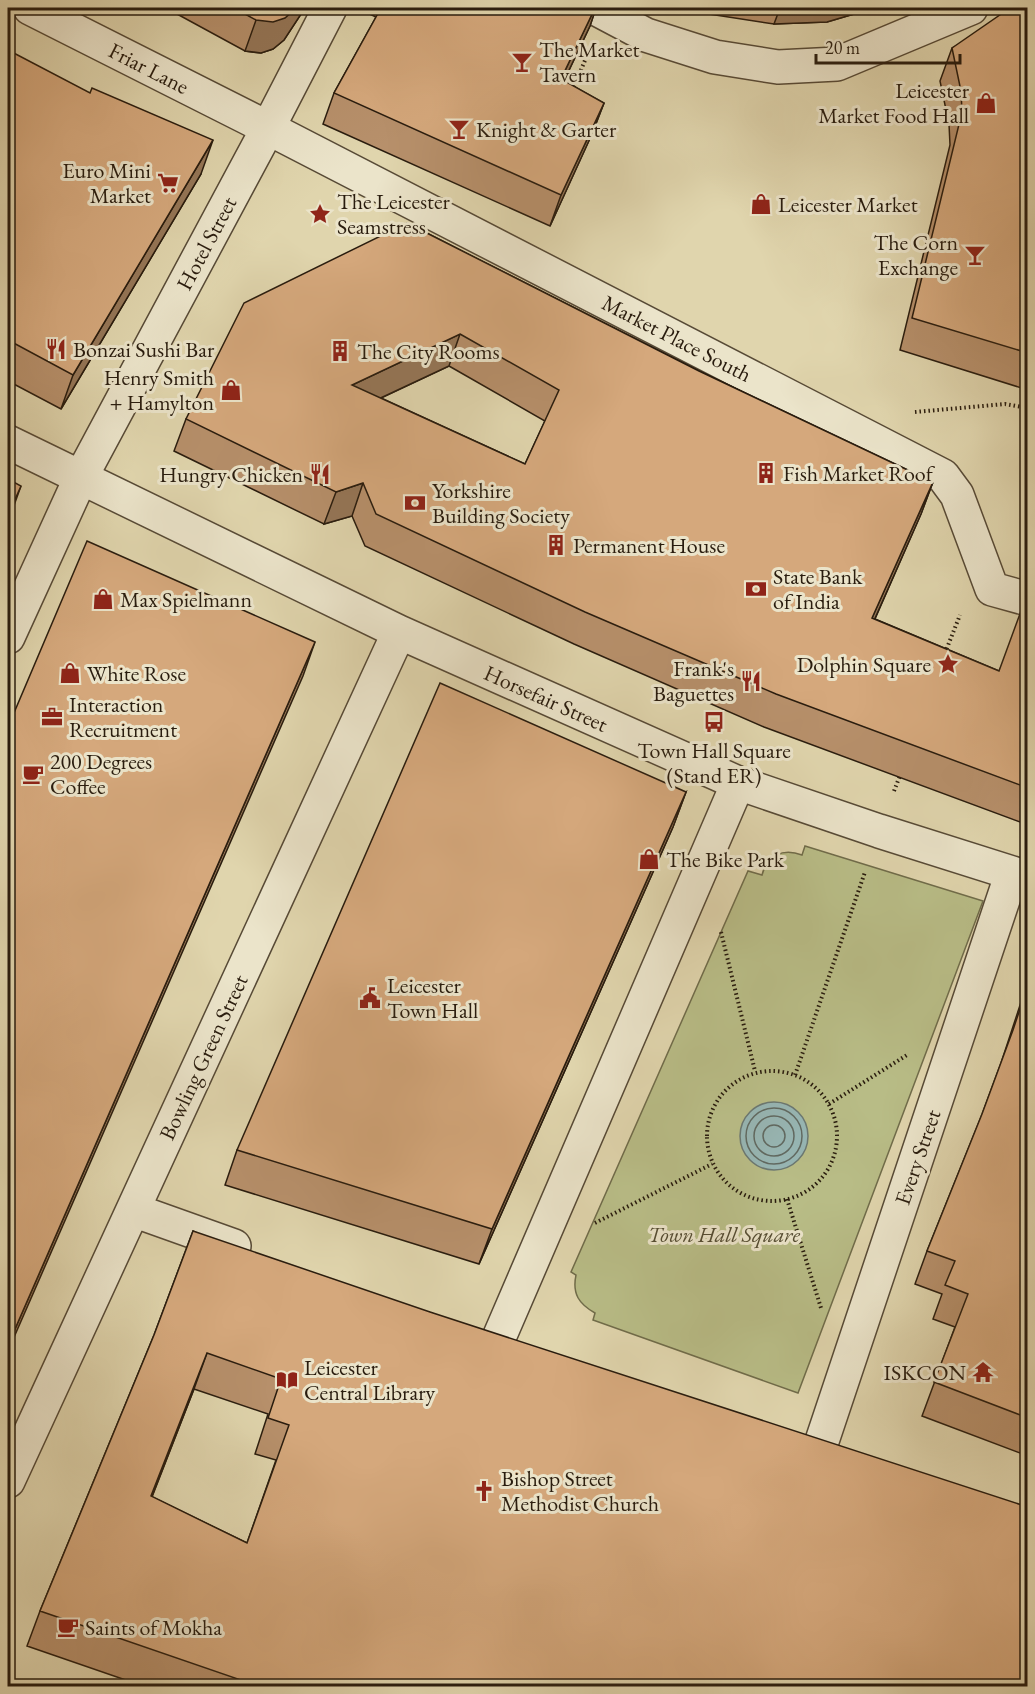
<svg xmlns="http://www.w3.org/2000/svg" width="1035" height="1694" font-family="'EB Garamond',serif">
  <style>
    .green { fill: #b8bc86; stroke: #706c4a; stroke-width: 1.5 }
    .water { fill: #97b6b4; stroke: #6b7872; stroke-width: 1.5 }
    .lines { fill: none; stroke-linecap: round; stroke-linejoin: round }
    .shore { stroke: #606961; stroke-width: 1.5 }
    .pedestrian-casing { stroke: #574a36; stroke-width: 36 }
    .minor-casing { stroke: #574a36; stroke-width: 36 }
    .path { stroke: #291c0e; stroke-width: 4; stroke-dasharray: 1.5 3; stroke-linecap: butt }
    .pedestrian { stroke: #ebe4ca; stroke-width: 33 }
    .minor { stroke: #ebe4ca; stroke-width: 33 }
    .wall { fill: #b7906b; stroke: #291c0e; stroke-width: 1.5; fill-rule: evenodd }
    .shaded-wall { fill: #957657; stroke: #291c0e; stroke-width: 1.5 }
    .building { fill: #d5a87c; stroke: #291c0e; stroke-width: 1.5; fill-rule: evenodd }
    .labels { text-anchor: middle; stroke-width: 6; stroke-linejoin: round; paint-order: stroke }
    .poi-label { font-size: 22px; fill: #291c0e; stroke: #ebe4ca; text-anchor: start }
    .street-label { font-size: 22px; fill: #291c0e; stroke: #ebe4ca }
    .park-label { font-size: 22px; font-style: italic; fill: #544c32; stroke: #ebe4ca }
  </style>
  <rect width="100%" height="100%" fill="#e0d5ad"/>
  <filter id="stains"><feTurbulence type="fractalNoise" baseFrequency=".00333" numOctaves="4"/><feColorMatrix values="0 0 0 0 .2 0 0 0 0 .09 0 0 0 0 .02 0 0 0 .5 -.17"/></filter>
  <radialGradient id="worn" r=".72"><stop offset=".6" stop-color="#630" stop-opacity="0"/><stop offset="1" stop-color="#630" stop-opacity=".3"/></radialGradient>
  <path class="green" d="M 805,846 L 983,901 L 798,1393 L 593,1320 L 595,1313 C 579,1304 572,1294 576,1275 L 571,1272 L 748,871 L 762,875 C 767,855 783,848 802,855 Z"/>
  <path class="water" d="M740 1136a34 34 0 1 1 68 0a34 34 0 1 1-68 0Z"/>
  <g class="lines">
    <path class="shore" d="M746 1136a28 28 0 1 1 56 0a28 28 0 1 1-56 0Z
      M754 1136a20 20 0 1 1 40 0a20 20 0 1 1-40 0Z
      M763 1136a11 11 0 1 1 22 0a11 11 0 1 1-22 0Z"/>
    <defs>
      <path id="pedestrian" d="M 8,637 L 81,477 L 268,128
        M 498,1340 L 738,783"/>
      <path id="minor" d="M 30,8 L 268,128 L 943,476 L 957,495 L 992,589 L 1028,599
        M 595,8 L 646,35 L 715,57 L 778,67 L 837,64 L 971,8
        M 268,128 L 330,8
        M 8,442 L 399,632 L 738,783 L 879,831 L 1028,878
        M 133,1210 L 234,1246
        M 822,1441 L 1012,873
        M 8,1481 L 399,632"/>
    </defs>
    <use href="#pedestrian" class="pedestrian-casing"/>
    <use href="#minor" class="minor-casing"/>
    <path class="path" d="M 572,91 L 589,51
      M 915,412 L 1005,404 L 1028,408
      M 945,653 L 960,615
      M 894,791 L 901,773
      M 721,932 L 755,1071
      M707 1136a65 65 0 1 1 130 0a65 65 0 1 1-130 0Z
      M 795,1075 L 865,872
      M 829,1104 L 907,1055
      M 787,1199 L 821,1308
      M 595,1223 L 712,1164"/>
    <use href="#pedestrian" class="pedestrian"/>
    <use href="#minor" class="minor"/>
  </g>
  <path class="wall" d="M 166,8 L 305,8 L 284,40 L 273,49 L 261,53 L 245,51 Z
    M 357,8 L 596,8 L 590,26 L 564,81 L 604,103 L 592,134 L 550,226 L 323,124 L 334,93 L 376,17 Z
    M 683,8 L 869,8 L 854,14 L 827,22 L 774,24 L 696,12 Z
    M 1028,8 L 1028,390 L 900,350 L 950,145 L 949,124 L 940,81 L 952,48 Z
    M 8,50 L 201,174 L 61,409 L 8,381 Z
    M 407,223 L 699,371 L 933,482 L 921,514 L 875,619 L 999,671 L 1028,614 L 1028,825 L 764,727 L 574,644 L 365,546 L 352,516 L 324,524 L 174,451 L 186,419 ZM 449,366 L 545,421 L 525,464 L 381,398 Z
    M 686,792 L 673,827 L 479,1264 L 225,1185 L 237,1150 Z
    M 1028,981 L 1028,1257 L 1026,1260 L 1028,1261 L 1028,1456 L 922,1416 L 955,1327 L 933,1319 L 942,1294 L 915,1284 L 927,1251 L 981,1117 L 1001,1063 Z
    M 193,1231 L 1028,1686 L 143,1686 L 27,1646 L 40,1611 L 154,1335 ZM 194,1389 L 268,1414 L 255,1454 L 276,1460 L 247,1543 L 152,1497 Z"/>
  <path class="shaded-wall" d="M 296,8 L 305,8 L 284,40 L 273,49 L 261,53 L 245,51 L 256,20 Z
    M 595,8 L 596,8 L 590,26 L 550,110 L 561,79 Z
    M 780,8 L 869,8 L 854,14 L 827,22 L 774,24 Z
    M 604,103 L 592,134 L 550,226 L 561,195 Z
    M 213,140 L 201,174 L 61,409 L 73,375 Z
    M 460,334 L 449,366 L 340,417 L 352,385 Z
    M 933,482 L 921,514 L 861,650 L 872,618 Z
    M 363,483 L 352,516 L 324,524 L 336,492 Z
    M 21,486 L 8,522 L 8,515 Z
    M 315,642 L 303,676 L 8,1351 L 8,1345 Z
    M 686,792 L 673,827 L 479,1264 L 492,1229 Z
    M 207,1353 L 194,1389 L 138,1532 L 151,1496 Z"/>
  <path class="building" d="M 234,8 L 296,8 L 285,18 L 273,22 L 256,20 Z
    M 381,8 L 595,8 L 561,79 L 604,103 L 561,195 L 334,93 Z
    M 1010,8 L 1028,8 L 1028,353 L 912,318 L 962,112 L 961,91 L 952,48 Z
    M 8,50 L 90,93 L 92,88 L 213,140 L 73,375 L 8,340 Z
    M 407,223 L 699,371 L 933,482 L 872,618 L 999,671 L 1021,611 L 1028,614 L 1028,788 L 776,694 L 585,612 L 376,514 L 363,483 L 336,492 L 186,419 L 244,303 ZM 460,334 L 559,390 L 525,464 L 352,385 Z
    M 8,479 L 21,486 L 8,515 Z
    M 87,541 L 315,642 L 8,1345 L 8,727 Z
    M 440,683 L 686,792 L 492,1229 L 237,1150 Z
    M 1028,985 L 1028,1254 L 1025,1260 L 1028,1261 L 1028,1418 L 934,1382 L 968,1294 L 945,1285 L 955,1261 L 927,1251 L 982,1114 L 1013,1030 Z
    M 193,1231 L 430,1312 L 1028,1507 L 1028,1686 L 258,1686 L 40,1611 L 154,1335 ZM 207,1353 L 281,1379 L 268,1418 L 289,1425 L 247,1543 L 151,1496 Z"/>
  <defs>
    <symbol id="bar-bare" viewBox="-9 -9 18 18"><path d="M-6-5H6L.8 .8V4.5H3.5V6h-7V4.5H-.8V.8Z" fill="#8f2418" stroke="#ebe4ca" stroke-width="2.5" paint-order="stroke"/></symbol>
    <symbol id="shop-bare" viewBox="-9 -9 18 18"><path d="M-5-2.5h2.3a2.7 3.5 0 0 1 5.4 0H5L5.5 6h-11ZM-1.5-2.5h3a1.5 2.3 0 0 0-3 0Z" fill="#8f2418" stroke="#ebe4ca" stroke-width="2.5" paint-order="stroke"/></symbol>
    <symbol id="supermarket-bare" viewBox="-9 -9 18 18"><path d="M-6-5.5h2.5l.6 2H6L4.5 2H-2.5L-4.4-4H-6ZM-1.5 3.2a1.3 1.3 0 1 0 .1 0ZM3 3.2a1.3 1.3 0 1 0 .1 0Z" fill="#8f2418" stroke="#ebe4ca" stroke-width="2.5" paint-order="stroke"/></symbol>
    <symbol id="sight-bare" viewBox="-9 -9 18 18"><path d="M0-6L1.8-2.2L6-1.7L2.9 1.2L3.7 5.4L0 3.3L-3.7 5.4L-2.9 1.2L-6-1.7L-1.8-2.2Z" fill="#8f2418" stroke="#ebe4ca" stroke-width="2.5" paint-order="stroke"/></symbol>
    <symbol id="restaurant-bare" viewBox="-9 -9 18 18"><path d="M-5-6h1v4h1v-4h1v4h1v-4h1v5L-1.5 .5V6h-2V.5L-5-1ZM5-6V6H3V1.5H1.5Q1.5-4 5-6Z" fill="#8f2418" stroke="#ebe4ca" stroke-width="2.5" paint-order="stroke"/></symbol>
    <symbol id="building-bare" viewBox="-9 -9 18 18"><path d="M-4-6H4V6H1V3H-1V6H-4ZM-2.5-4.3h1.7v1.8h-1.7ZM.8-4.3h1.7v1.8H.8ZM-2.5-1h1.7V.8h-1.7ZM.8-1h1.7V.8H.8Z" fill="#8f2418" stroke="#ebe4ca" stroke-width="2.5" paint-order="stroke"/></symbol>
    <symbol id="bank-bare" viewBox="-9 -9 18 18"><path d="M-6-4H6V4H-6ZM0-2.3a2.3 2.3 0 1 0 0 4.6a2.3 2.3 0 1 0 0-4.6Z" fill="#8f2418" stroke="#ebe4ca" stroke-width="2.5" paint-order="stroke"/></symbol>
    <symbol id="office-bare" viewBox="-9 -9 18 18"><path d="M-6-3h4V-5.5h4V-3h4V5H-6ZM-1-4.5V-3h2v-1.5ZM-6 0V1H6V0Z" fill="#8f2418" stroke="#ebe4ca" stroke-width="2.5" paint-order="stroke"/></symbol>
    <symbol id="bus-bare" viewBox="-9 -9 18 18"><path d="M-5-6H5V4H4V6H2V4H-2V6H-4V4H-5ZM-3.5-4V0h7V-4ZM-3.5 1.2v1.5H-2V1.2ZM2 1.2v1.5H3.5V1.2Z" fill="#8f2418" stroke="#ebe4ca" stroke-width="2.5" paint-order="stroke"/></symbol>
    <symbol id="cafe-bare" viewBox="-9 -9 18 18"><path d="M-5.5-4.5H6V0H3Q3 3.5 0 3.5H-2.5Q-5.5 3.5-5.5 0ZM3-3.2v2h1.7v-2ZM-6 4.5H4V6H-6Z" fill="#8f2418" stroke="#ebe4ca" stroke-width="2.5" paint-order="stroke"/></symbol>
    <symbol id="civic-bare" viewBox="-9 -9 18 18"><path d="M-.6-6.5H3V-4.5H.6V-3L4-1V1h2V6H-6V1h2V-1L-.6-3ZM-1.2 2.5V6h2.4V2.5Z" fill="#8f2418" stroke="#ebe4ca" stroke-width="2.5" paint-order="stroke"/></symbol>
    <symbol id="temple-bare" viewBox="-9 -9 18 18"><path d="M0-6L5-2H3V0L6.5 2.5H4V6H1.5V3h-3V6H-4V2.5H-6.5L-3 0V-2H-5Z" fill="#8f2418" stroke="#ebe4ca" stroke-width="2.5" paint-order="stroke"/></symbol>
    <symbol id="library-bare" viewBox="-9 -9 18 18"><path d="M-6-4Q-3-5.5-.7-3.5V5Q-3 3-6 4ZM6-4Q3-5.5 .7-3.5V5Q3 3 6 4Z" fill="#8f2418" stroke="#ebe4ca" stroke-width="2.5" paint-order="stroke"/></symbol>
    <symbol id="church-bare" viewBox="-9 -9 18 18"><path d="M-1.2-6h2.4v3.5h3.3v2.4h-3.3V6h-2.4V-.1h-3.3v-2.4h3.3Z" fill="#8f2418" stroke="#ebe4ca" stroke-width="2.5" paint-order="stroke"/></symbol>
  </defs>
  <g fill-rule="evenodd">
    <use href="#bar-bare" x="507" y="47" width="30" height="30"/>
    <use href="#shop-bare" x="971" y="88" width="30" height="30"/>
    <use href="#bar-bare" x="444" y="114" width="30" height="30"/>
    <use href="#supermarket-bare" x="153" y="168" width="30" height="30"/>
    <use href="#shop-bare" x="746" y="189" width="30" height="30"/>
    <use href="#sight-bare" x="305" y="199" width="30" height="30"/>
    <use href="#bar-bare" x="960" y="240" width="30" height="30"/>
    <use href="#restaurant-bare" x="41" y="334" width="30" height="30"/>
    <use href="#building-bare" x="325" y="336" width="30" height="30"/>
    <use href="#shop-bare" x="216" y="375" width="30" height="30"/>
    <use href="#building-bare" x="751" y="458" width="30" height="30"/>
    <use href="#restaurant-bare" x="305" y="459" width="30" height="30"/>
    <use href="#bank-bare" x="400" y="488" width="30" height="30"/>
    <use href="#building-bare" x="541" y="530" width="30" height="30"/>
    <use href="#bank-bare" x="741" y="574" width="30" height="30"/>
    <use href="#shop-bare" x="88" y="584" width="30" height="30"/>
    <use href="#sight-bare" x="933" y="649" width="30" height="30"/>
    <use href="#shop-bare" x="55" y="658" width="30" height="30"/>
    <use href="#restaurant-bare" x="736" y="666" width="30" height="30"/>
    <use href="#office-bare" x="37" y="702" width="30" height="30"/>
    <use href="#bus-bare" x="699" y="707" width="30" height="30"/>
    <use href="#cafe-bare" x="18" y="759" width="30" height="30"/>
    <use href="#shop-bare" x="634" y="844" width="30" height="30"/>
    <use href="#civic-bare" x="355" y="983" width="30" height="30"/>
    <use href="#temple-bare" x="968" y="1357" width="30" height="30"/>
    <use href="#library-bare" x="272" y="1365" width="30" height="30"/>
    <use href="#church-bare" x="469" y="1476" width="30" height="30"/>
    <use href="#cafe-bare" x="53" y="1612" width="30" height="30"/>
  </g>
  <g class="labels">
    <g class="poi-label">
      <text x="539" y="57">The Market<tspan x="539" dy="25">Tavern</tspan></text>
      <text x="969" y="98" text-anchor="end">Leicester<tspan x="969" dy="25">Market Food Hall</tspan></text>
      <text x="476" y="137">Knight &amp; Garter</text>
      <text x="151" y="178" text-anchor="end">Euro Mini<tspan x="151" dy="25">Market</tspan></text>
      <text x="337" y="209">The Leicester<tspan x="337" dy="25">Seamstress</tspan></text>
      <text x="778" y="212">Leicester Market</text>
      <text x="958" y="250" text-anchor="end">The Corn<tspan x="958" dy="25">Exchange</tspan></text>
      <text x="73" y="357">Bonzai Sushi Bar</text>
      <text x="357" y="359">The City Rooms</text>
      <text x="214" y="385" text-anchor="end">Henry Smith<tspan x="214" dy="25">+ Hamylton</tspan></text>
      <text x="783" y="481">Fish Market Roof</text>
      <text x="303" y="482" text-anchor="end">Hungry Chicken</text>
      <text x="432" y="498">Yorkshire<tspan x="432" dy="25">Building Society</tspan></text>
      <text x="573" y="553">Permanent House</text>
      <text x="773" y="584">State Bank<tspan x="773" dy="25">of India</tspan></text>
      <text x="120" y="607">Max Spielmann</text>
      <text x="931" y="672" text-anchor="end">Dolphin Square</text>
      <text x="734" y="676" text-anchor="end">Frank's<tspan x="734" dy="25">Baguettes</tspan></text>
      <text x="87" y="681">White Rose</text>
      <text x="69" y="712">Interaction<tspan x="69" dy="25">Recruitment</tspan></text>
      <text x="714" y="758" text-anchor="middle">Town Hall Square<tspan x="714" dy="25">(Stand ER)</tspan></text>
      <text x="50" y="769">200 Degrees<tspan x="50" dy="25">Coffee</tspan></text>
      <text x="666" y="867">The Bike Park</text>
      <text x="387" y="993">Leicester<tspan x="387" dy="25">Town Hall</tspan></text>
      <text x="304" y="1375">Leicester<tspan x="304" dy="25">Central Library</tspan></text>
      <text x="966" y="1380" text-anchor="end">ISKCON</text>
      <text x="501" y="1486">Bishop Street<tspan x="501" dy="25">Methodist Church</tspan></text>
      <text x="85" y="1635">Saints of Mokha</text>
    </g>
    <g class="street-label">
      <text transform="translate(149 68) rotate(27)" y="8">Friar Lane</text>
      <text transform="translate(206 243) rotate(-62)" y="8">Hotel Street</text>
      <text transform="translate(677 338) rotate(27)" y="8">Market Place South</text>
      <text transform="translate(546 698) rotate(24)" y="8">Horsefair Street</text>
      <text transform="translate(203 1057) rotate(-65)" y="8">Bowling Green Street</text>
      <text transform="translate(917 1157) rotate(-71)" y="8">Every Street</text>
    </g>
    <g class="park-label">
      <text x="724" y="1242">Town Hall Square</text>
    </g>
  </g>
  <rect width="1035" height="1694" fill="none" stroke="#e0d5ad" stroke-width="30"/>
  <rect x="9" y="9" width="1017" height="1676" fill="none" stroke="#291c0e" stroke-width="3"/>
  <rect x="15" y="15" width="1005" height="1664" fill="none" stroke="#291c0e" stroke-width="1.5"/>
  <path d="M816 54v9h144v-9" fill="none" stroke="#291c0e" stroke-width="3"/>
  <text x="825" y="54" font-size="18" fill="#291c0e" stroke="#ebe4ca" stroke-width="4.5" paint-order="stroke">20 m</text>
  <rect width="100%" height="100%" filter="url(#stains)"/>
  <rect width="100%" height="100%" fill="url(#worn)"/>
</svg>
